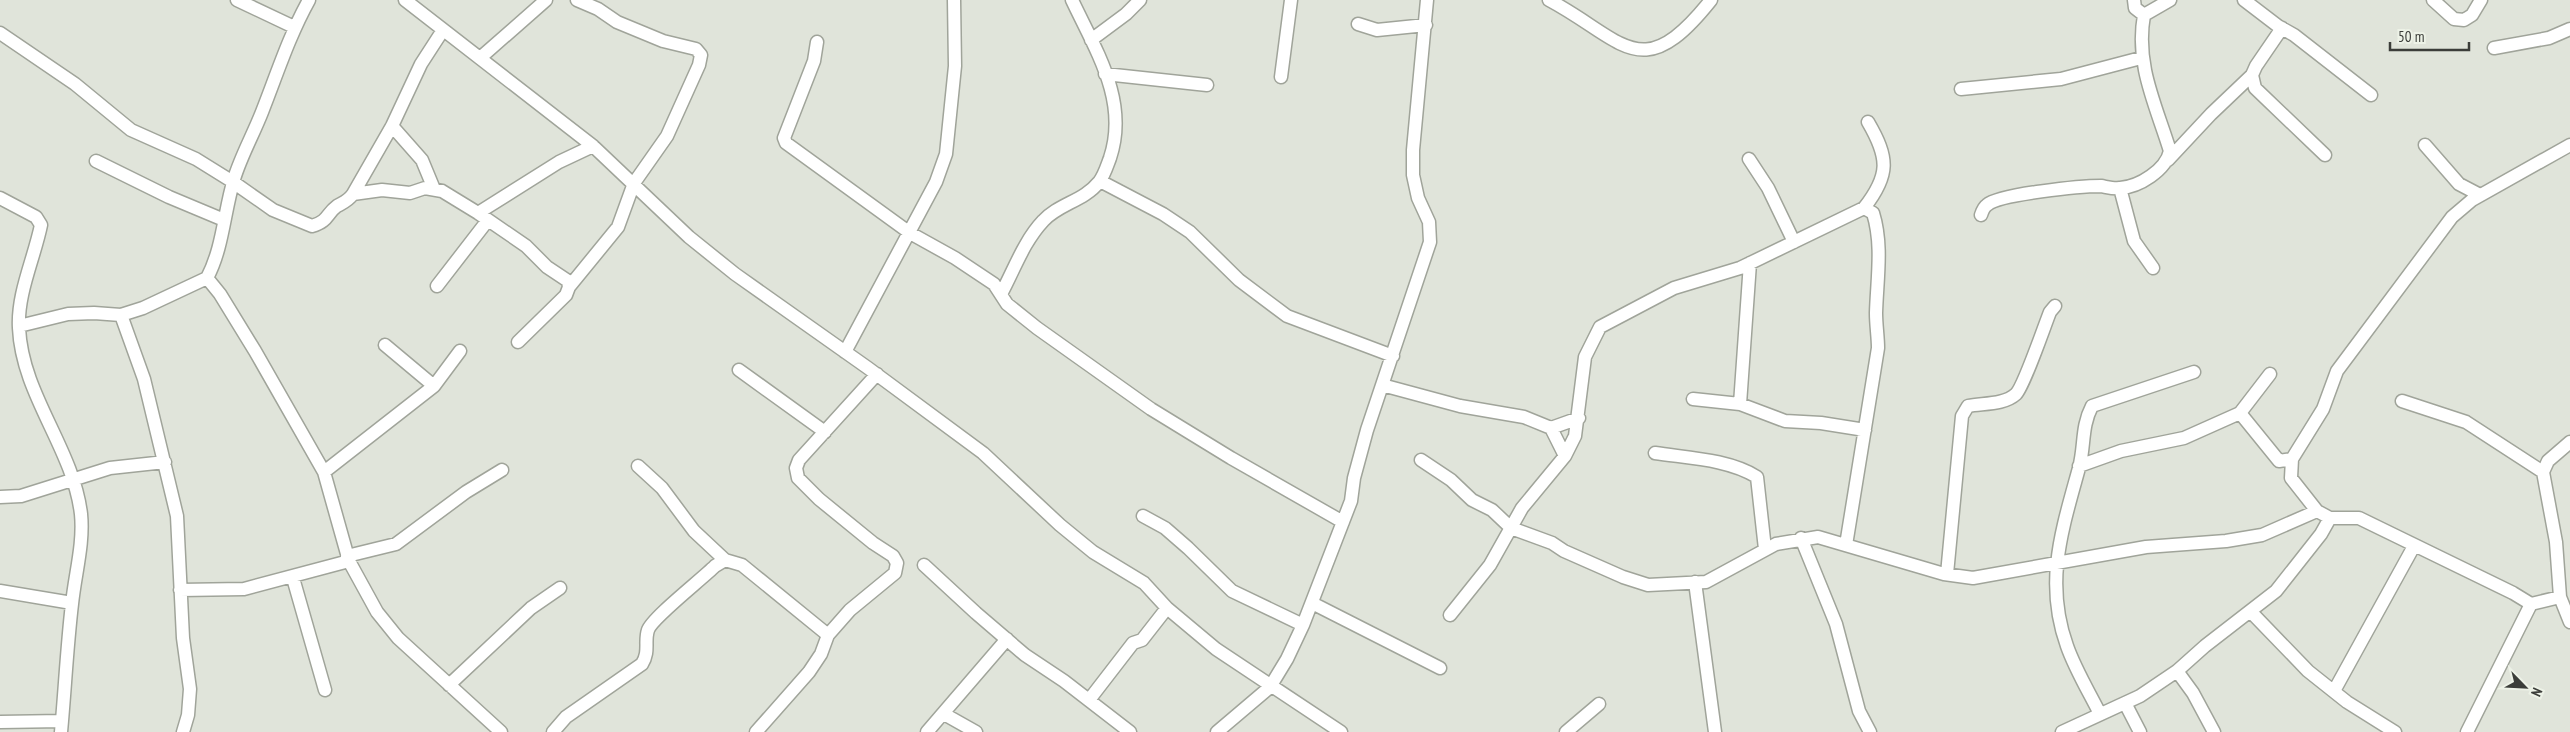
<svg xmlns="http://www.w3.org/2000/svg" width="2570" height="732" font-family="'PT Sans Narrow',sans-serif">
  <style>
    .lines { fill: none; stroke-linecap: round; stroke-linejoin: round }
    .minor-casing { stroke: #a0a49a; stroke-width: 15 }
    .minor { stroke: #fff; stroke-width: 12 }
  </style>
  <rect width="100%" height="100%" fill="#e0e4da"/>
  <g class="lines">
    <defs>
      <path id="minor" d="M 237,0 L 294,27
        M 405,0 L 593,146 L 689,237 L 735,274 L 868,368 L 983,453 L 1060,525 L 1093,552 L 1144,583 L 1167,608 L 1216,649 L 1341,732
        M 1549,0 C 1624,40 1641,88 1711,0
        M 2134,0 L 2135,8 L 2144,15
        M 2244,0 L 2278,26 L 2294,35 L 2371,95
        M 2433,0 L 2454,19 L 2464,20 L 2472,15 L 2481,0
        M 1358,24 L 1377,30 L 1426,25
        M 2282,28 L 2256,66 L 2252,75 L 2255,88 L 2325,155
        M 0,33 L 75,84 L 131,130 L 196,159 L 233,182 L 273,210 L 312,226 C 329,221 326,214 337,206 C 344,202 348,201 353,194 L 382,190 L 410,193 L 425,188 L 442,191 L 478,213 L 526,246 L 547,267 L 568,281 L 569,287 L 566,295 L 518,342
        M 1091,40 L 1126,14 L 1140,0
        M 817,42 L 814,61 L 784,138 L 786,143 L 910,233 L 955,258 L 994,284 L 1007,304 L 1037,328 L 1151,409 L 1231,458 L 1343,522
        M 2494,48 L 2549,38 L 2570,29
        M 480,58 L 546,0
        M 1105,74 L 1207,85
        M 1281,77 L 1291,0
        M 1961,89 L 2061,79 L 2141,58
        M 392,126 L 422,160 L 434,189
        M 2425,145 L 2459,184 L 2480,195
        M 1749,159 L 1768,188 L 1794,242
        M 2168,160 L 2211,114 L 2252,75
        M 96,161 L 169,197 L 224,220
        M 1100,181 L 1163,214 L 1190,232 L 1239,280 L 1287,316 L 1393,356
        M 2120,188 L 2134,241 L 2153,268
        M 353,194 L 392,126 L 421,64 L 443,30
        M 0,198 L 36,217 L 41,225 C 34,259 17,294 19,328 C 22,395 73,448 81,514 C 84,544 75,574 72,604 C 67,646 65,689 61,732
        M 1864,208 C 1890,175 1889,158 1868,122
        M 478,213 L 559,162 L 593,146
        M 1981,215 C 1982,212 1984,207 1987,205 C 1999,194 2082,186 2101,186 C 2107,187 2114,189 2120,188 C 2139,187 2166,170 2170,151 C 2156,105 2135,65 2144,15 L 2170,0
        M 207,278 L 220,294 L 255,351 L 324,472 L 349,561 L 377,612 L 398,638 L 501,732
        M 437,286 L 488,220
        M 569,287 L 618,227 L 634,183 L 667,136 L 699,65 L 701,55 L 696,49 L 663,41 L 617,22 L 598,9 L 577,0
        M 1001,294 C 1014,270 1024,241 1043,221 C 1058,204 1084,201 1099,182 C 1104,176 1107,166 1110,158 C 1129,101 1096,51 1072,0
        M 121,315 L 144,379 L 177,516 L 183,638 L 190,689 L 188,715 L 183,732
        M 19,326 L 68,314 L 94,313 L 121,315 L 143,308 L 207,278 C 223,248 224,212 234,179 C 241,156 253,135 262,112 C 277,74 289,36 309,0
        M 385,345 L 434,386 L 460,351
        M 845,352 L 936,182 L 946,154 L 955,66 L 954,0
        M 739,370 L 825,432
        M 1382,385 L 1460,406 L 1524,417 L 1551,428 L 1579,418
        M 1693,399 L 1740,404 L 1785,421 L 1821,423 L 1865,430
        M 2402,401 L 2466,422 L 2543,472
        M 1740,404 L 1750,263
        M 2240,413 L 2279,461 L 2292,459
        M 1551,428 L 1565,456
        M 2570,442 L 2548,461 L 2543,472 L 2556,542 L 2560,597 L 2570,622
        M 1655,453 C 1687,458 1728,459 1757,477 L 1765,549
        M 1421,460 L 1451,480 L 1472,500 L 1492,510 L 1511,528 L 1552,543 L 1564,551 L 1623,577 L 1648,585 L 1706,582 L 1776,544 L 1818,537 L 1944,574 L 1973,578 L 2146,547 L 2226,541 L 2262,535 L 2317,511
        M 638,466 L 662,488 L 694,531 L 725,560
        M 2079,466 L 2121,451 L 2184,438 L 2240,413 L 2270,374
        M 324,472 L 434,386
        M 0,497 L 21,496 L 110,468 L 165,462
        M 1143,516 L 1165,528 L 1188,548 L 1232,591 L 1303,625
        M 1801,538 L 1836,624 L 1859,711 L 1870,732
        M 347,556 L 396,544 L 466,492 L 502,470
        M 924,565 L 976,613 L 1025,655 L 1064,681 L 1130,732
        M 1947,574 L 1962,416 L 1968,406 C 1983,403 2004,405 2016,394 C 2024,386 2044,327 2050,312 L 2055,306
        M 293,578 L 325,690
        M 1695,582 L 1715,732
        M 180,590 L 244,589 L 349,561
        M 0,591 L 72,603
        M 2560,597 L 2531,604 L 2513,593 L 2359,518 L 2330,518 L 2317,511 L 2291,478 L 2292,459 L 2323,409 L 2337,371 L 2452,217 L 2472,200 L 2570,145
        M 1312,603 L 1440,668
        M 2251,612 L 2308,671 L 2347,702 L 2395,732
        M 1450,615 L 1490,565 L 1522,508 L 1565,456 L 1575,436 L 1585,357 L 1600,327 L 1674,288 L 1740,268 L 1864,208 L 1873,213 C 1883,245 1877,279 1876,313 C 1876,325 1878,337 1878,348 L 1846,545
        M 2177,671 L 2193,693 L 2214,732
        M 449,685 L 531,608 L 560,588
        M 2334,691 L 2414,546
        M 1089,700 L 1133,643 L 1142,640 L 1167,608
        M 2125,703 L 2140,732
        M 944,714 L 976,732
        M 2100,714 C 2089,692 2075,669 2067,646 C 2044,582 2062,530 2079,468 C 2085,446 2081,427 2092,406 L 2194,372
        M 0,722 L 62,721
        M 553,732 L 566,717 L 642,664 C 650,651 644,642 648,630 C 652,618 702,579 715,566 L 725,560 L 742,565 L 828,635
        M 756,732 L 809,672 L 821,654 L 828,635 L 850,610 L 895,573 L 897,563 L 893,556 L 873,543 L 819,499 L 798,478 L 796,468 L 799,460 L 877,374
        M 927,732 L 1007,639
        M 1217,732 L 1270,687 L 1287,659 L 1303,625 L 1351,501 L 1354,478 L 1367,430 L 1430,242 L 1429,222 L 1418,198 L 1413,175 L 1413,150 L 1427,0
        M 1566,732 L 1599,704
        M 2062,732 L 2140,696 L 2177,671 L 2205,646 L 2276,591 L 2321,534 L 2330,518
        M 2467,732 L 2531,604"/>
    </defs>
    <use href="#minor" class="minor-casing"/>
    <use href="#minor" class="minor"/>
  </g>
  <g transform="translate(2525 687) rotate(114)" stroke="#edf2e7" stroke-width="4" paint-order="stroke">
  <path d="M0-4L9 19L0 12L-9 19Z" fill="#3b3d39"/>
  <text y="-8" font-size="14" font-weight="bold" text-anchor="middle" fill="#3b3d39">N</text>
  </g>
  <path d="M2390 42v8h79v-8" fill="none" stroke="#3b3d39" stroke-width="2.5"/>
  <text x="2398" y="42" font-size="15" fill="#3b3d39" stroke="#edf2e7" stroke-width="4" paint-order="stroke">50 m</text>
</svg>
